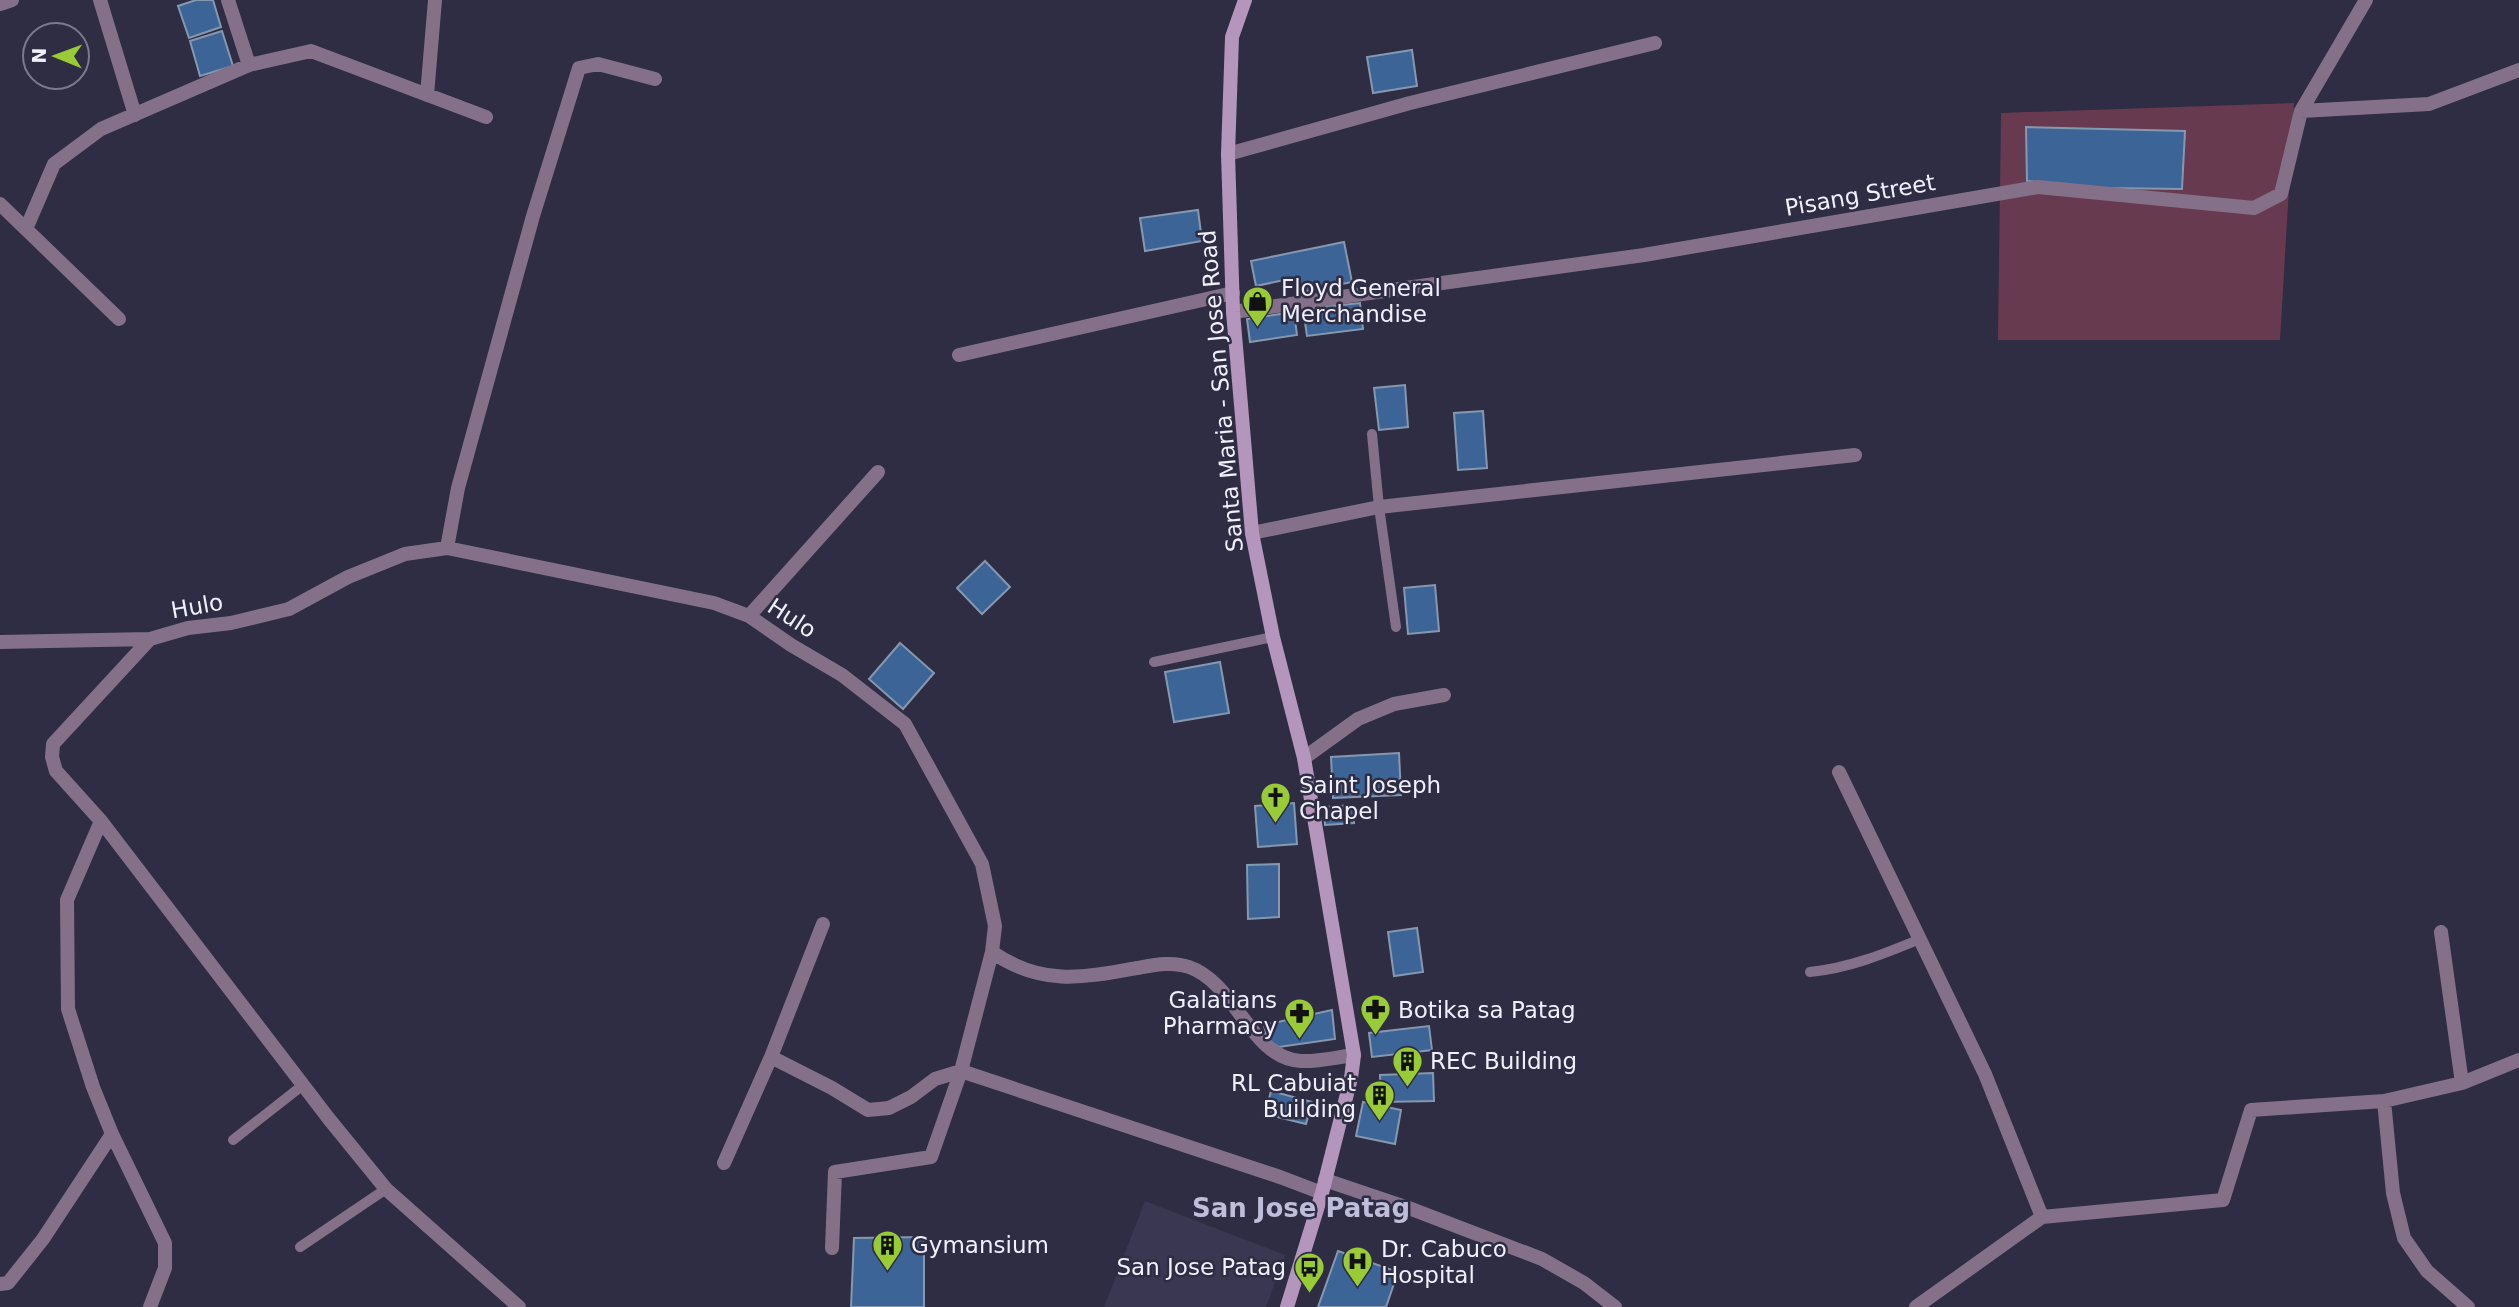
<svg xmlns="http://www.w3.org/2000/svg" width="2519" height="1307" font-family="'DejaVu Sans',sans-serif">
  <style>
    .built { fill: #393752 }
    .green { fill: #673a4f }
    .building { fill: #3c6496; stroke: #8698af; stroke-width: 2 }
    .lines { fill: none; stroke-linecap: round; stroke-linejoin: round }
    .service { stroke: #847189; stroke-width: 10 }
    .minor { stroke: #847189; stroke-width: 14 }
    .secondary { stroke: #b496bc; stroke-width: 14 }
    .labels { text-anchor: middle; stroke-width: 5; stroke-linejoin: round; paint-order: stroke }
    .street-label { font-size: 23px; fill: #efeffe; stroke: #2e2d43 }
    .poi-label { font-size: 23px; fill: #efeffe; stroke: #2e2d43; text-anchor: start }
    .quarter-label { font-size: 26px; font-weight: bold; fill: #bebdda; stroke: #2e2d43 }
  </style>
  <rect width="100%" height="100%" fill="#2e2d43"/>
  <path class="built" d="M 1145,1201 L 1285,1255 L 1266,1307 L 1104,1307 Z"/>
  <path class="green" d="M 2294,103 L 2280,340 L 1998,340 L 2001,113 Z"/>
  <path class="building" d="M 196,0 L 213,0 L 221,27 L 189,38 L 178,6 Z
    M 222,31 L 233,66 L 200,76 L 190,41 Z
    M 1412,50 L 1417,86 L 1373,93 L 1367,57 Z
    M 2026,127 L 2185,131 L 2182,189 L 2106,188 L 2027,181 Z
    M 1198,210 L 1202,241 L 1145,251 L 1140,218 Z
    M 1344,242 L 1352,282 L 1297,293 L 1294,278 L 1256,286 L 1251,261 Z
    M 1360,303 L 1363,329 L 1307,336 L 1303,309 Z
    M 1294,312 L 1297,335 L 1250,342 L 1247,319 Z
    M 1405,385 L 1408,427 L 1379,430 L 1374,388 Z
    M 1483,411 L 1487,468 L 1458,470 L 1454,413 Z
    M 985,561 L 1010,587 L 982,614 L 957,588 Z
    M 1435,585 L 1439,631 L 1408,634 L 1404,588 Z
    M 900,643 L 934,673 L 903,709 L 869,679 Z
    M 1220,662 L 1229,713 L 1174,722 L 1165,672 Z
    M 1399,753 L 1401,795 L 1333,798 L 1331,757 Z
    M 1294,803 L 1297,844 L 1258,847 L 1255,806 Z
    M 1353,805 L 1354,823 L 1325,825 L 1324,807 Z
    M 1279,864 L 1279,917 L 1248,919 L 1247,865 Z
    M 1417,928 L 1423,972 L 1394,976 L 1388,932 Z
    M 1332,1010 L 1335,1039 L 1279,1047 L 1267,1040 L 1264,1025 Z
    M 1429,1026 L 1432,1050 L 1372,1057 L 1369,1033 Z
    M 1433,1073 L 1434,1101 L 1381,1102 L 1380,1075 Z
    M 1271,1091 L 1312,1102 L 1306,1124 L 1265,1114 Z
    M 1363,1102 L 1401,1110 L 1395,1144 L 1356,1136 Z
    M 924,1237 L 924,1307 L 851,1307 L 854,1238 Z
    M 1338,1251 L 1398,1272 L 1386,1307 L 1318,1307 Z"/>
  <g class="lines">
    <path class="service" d="M 1372,434 L 1379,507 L 1396,627
      M 1154,662 L 1273,637
      M 1810,972 C 1849,968 1884,954 1920,939
      M 233,1140 L 303,1085
      M 300,1247 L 386,1189"/>
    <path class="minor" d="M 100,0 L 135,115
      M 228,0 L 249,65
      M 0,4 L 12,0
      M 427,95 L 435,0
      M 2301,111 L 2429,104 L 2519,70
      M 1228,154 L 1410,103 L 1655,43
      M 0,204 L 119,319
      M 26,229 L 54,164 L 101,129 L 249,65 L 311,51 L 486,117
      M 1233,312 L 1644,255 L 2038,187 L 2254,208 L 2281,194 L 2301,111 L 2366,0
      M 959,355 L 1233,293
      M 1252,533 L 1379,507 L 1855,455
      M 447,548 L 458,488 L 533,216 L 579,68 L 598,64 L 655,79
      M 749,616 L 878,472
      M 150,639 L 53,744 L 52,757 L 56,771 L 101,821 L 329,1119 L 386,1189 L 519,1307
      M 0,642 L 150,639 L 188,628 L 231,623 L 289,609 L 348,577 L 405,554 L 447,548 L 714,603 L 749,616 L 791,645 L 842,675 L 905,724 L 982,864 L 995,926 L 992,952 C 1041,986 1082,978 1137,968 C 1154,965 1172,961 1189,967 C 1236,983 1251,1059 1301,1061 C 1318,1062 1337,1057 1354,1055
      M 1304,758 L 1358,719 L 1394,704 L 1444,695
      M 1839,772 L 1985,1074 L 2042,1217 L 1916,1307
      M 101,821 L 67,900 L 68,1009 L 93,1087 L 112,1134 L 165,1243 L 165,1268 L 150,1307
      M 823,924 L 771,1057 L 832,1088 L 868,1110 L 889,1108 L 911,1097 L 935,1079 L 961,1071 L 992,952
      M 2441,932 L 2462,1083
      M 2384,1101 L 2393,1193 L 2404,1238 L 2427,1271 L 2468,1307
      M 724,1163 L 771,1057
      M 1325,1180 L 1414,1210 L 1542,1259 L 1584,1283 L 1615,1307
      M 2042,1217 L 2223,1200 L 2251,1110 L 2384,1101 L 2462,1083 L 2519,1060
      M 832,1248 L 835,1172 L 931,1157 L 961,1071 L 1280,1177 L 1322,1193
      M 0,1284 L 8,1283 L 43,1239 L 112,1134"/>
    <path class="secondary" d="M 1245,0 L 1232,37 L 1228,154 L 1233,312 L 1252,533 L 1273,637 L 1304,758 L 1354,1055 L 1351,1078 L 1322,1193 L 1287,1307"/>
  </g>
  <defs>
    <symbol id="shop-pin" viewBox="-11 -11 22 30"><path d="M0 17L-7.5 6A9.5 9.5 0 1 1 7.5 6Z" fill="#99cb36" stroke="#2e2d43"/><path d="M-5-2.5h2.3a2.7 3.5 0 0 1 5.4 0H5L5.5 6h-11ZM-1.5-2.5h3a1.5 2.3 0 0 0-3 0Z" fill="#111"/></symbol>
    <symbol id="church-pin" viewBox="-11 -11 22 30"><path d="M0 17L-7.5 6A9.5 9.5 0 1 1 7.5 6Z" fill="#99cb36" stroke="#2e2d43"/><path d="M-1.2-6h2.4v3.5h3.3v2.4h-3.3V6h-2.4V-.1h-3.3v-2.4h3.3Z" fill="#111"/></symbol>
    <symbol id="pharmacy-pin" viewBox="-11 -11 22 30"><path d="M0 17L-7.5 6A9.5 9.5 0 1 1 7.5 6Z" fill="#99cb36" stroke="#2e2d43"/><path d="M-2-6h4v4h4v4h-4v4h-4v-4h-4v-4h4Z" fill="#111"/></symbol>
    <symbol id="building-pin" viewBox="-11 -11 22 30"><path d="M0 17L-7.5 6A9.5 9.5 0 1 1 7.5 6Z" fill="#99cb36" stroke="#2e2d43"/><path d="M-4-6H4V6H1V3H-1V6H-4ZM-2.5-4.3h1.7v1.8h-1.7ZM.8-4.3h1.7v1.8H.8ZM-2.5-1h1.7V.8h-1.7ZM.8-1h1.7V.8H.8Z" fill="#111"/></symbol>
    <symbol id="hospital-pin" viewBox="-11 -11 22 30"><path d="M0 17L-7.5 6A9.5 9.5 0 1 1 7.5 6Z" fill="#99cb36" stroke="#2e2d43"/><path d="M-5-5h3v3.5h4V-5h3V5h-3V1.5h-4V5h-3Z" fill="#111"/></symbol>
    <symbol id="bus-pin" viewBox="-11 -11 22 30"><path d="M0 17L-7.5 6A9.5 9.5 0 1 1 7.5 6Z" fill="#99cb36" stroke="#2e2d43"/><path d="M-5-6H5V4H4V6H2V4H-2V6H-4V4H-5ZM-3.5-4V0h7V-4ZM-3.5 1.2v1.5H-2V1.2ZM2 1.2v1.5H3.5V1.2Z" fill="#111"/></symbol>
  </defs>
  <g fill-rule="evenodd">
    <use href="#shop-pin" x="1240" y="284" width="35" height="47"/>
    <use href="#church-pin" x="1258" y="780" width="35" height="47"/>
    <use href="#pharmacy-pin" x="1358" y="992" width="35" height="47"/>
    <use href="#pharmacy-pin" x="1282" y="996" width="35" height="47"/>
    <use href="#building-pin" x="1390" y="1044" width="35" height="47"/>
    <use href="#building-pin" x="1362" y="1078" width="35" height="47"/>
    <use href="#building-pin" x="870" y="1228" width="35" height="47"/>
    <use href="#hospital-pin" x="1340" y="1244" width="35" height="47"/>
    <use href="#bus-pin" x="1292" y="1250" width="35" height="47"/>
  </g>
  <g class="labels">
    <g class="street-label">
      <text transform="translate(1860 195) rotate(-10)" y="8">Pisang Street</text>
      <text transform="translate(1221 391) rotate(-95)" y="8">Santa Maria - San Jose Road</text>
      <text transform="translate(197 606) rotate(-10)" y="8">Hulo</text>
      <text transform="translate(792 618) rotate(33)" y="8">Hulo</text>
    </g>
    <g class="poi-label">
      <text x="1281" y="296">Floyd General<tspan x="1281" dy="26">Merchandise</tspan></text>
      <text x="1299" y="793">Saint Joseph<tspan x="1299" dy="26">Chapel</tspan></text>
      <text x="1277" y="1008" text-anchor="end">Galatians<tspan x="1277" dy="26">Pharmacy</tspan></text>
      <text x="1398" y="1018">Botika sa Patag</text>
      <text x="1430" y="1069">REC Building</text>
      <text x="1356" y="1091" text-anchor="end">RL Cabuiat<tspan x="1356" dy="26">Building</tspan></text>
      <text x="911" y="1253">Gymansium</text>
      <text x="1381" y="1257">Dr. Cabuco<tspan x="1381" dy="26">Hospital</tspan></text>
      <text x="1286" y="1275" text-anchor="end">San Jose Patag</text>
    </g>
    <g class="quarter-label">
      <text x="1301" y="1217">San Jose Patag</text>
    </g>
  </g>
  <g transform="translate(56 56) rotate(271)"><circle r="33" fill="#2e2d43" stroke="#7b7b8e" stroke-width="2"/>
  <path d="M0-5L12 26L0 18L-12 26Z" fill="#99cb36"/>
  <text y="-10" font-size="19" font-weight="bold" text-anchor="middle" fill="#efeffe">N</text>
  </g>
</svg>
